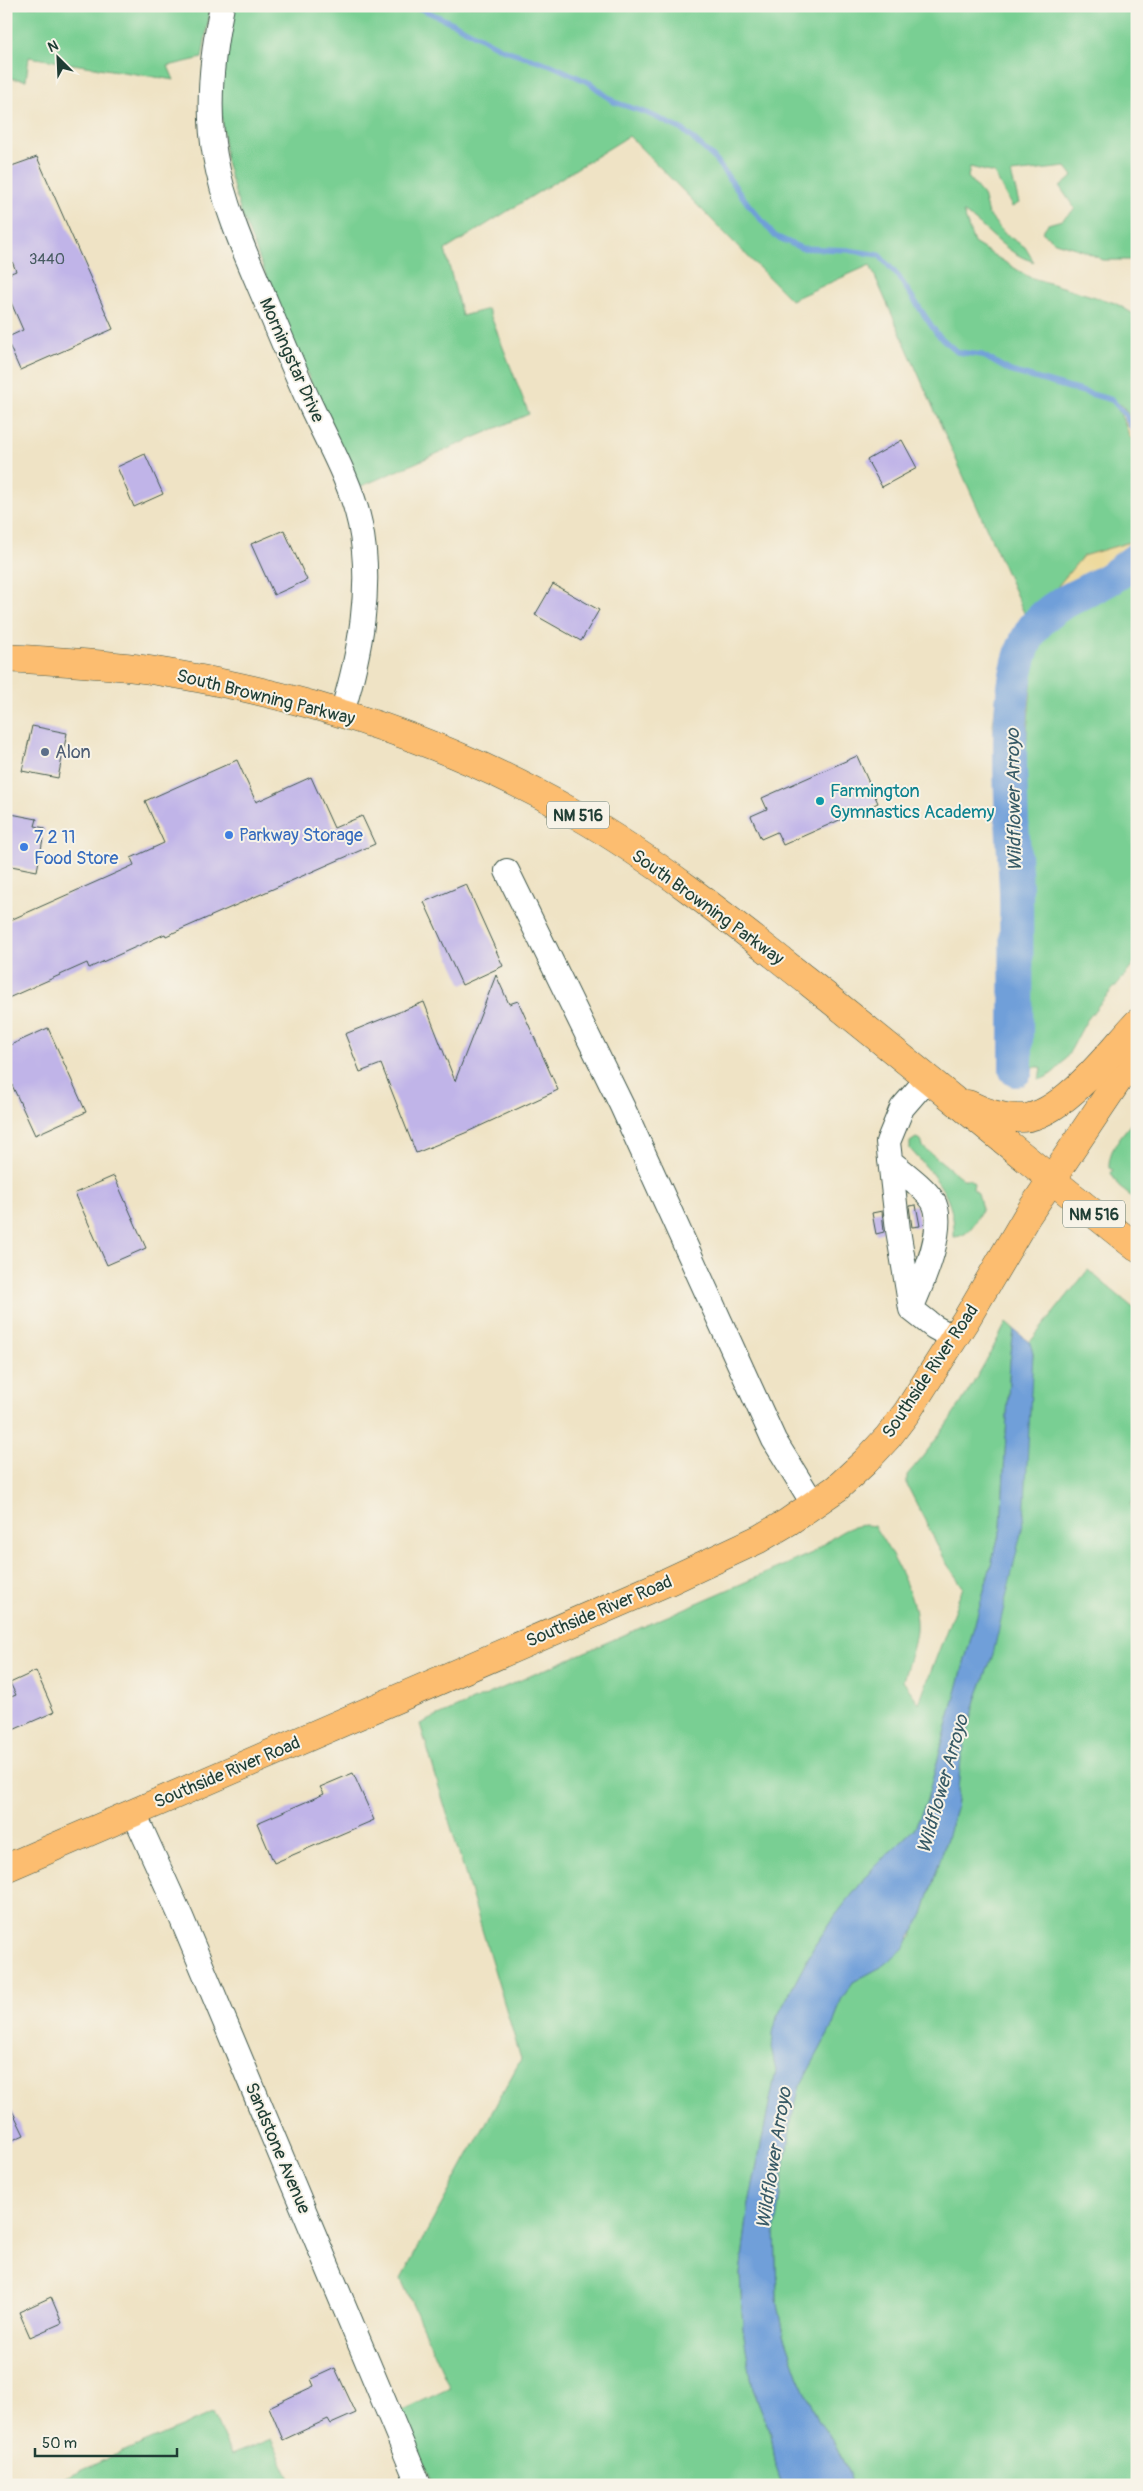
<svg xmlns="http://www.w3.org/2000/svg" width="1143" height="2491" font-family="Pangolin,sans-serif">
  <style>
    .green { fill: #79cf93; stroke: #4c8664 }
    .sand { fill: #eeda9e; stroke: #868c69 }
    .water { fill: #6f9fd9; stroke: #476e86 }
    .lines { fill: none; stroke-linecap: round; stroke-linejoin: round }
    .stream { stroke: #6f9fd9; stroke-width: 5.5 }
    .river { stroke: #6f9fd9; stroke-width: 34 }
    .building { fill: #c0b4e8 }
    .minor-casing { stroke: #3e564a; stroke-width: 26 }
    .major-casing { stroke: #3e564a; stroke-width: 29 }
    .highway-casing { stroke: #3e564a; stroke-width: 29 }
    .minor { stroke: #fff; stroke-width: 24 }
    .major { stroke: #fcbd6f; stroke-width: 28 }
    .highway { stroke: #fcbd6f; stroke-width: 28 }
    .service-dot { fill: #5c6f8a; stroke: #f7f3e8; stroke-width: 2 }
    .culture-dot { fill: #0f9aa8; stroke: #f7f3e8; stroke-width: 2 }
    .shop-dot { fill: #3f7fe0; stroke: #f7f3e8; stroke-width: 2 }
    .labels { text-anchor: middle; stroke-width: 4; stroke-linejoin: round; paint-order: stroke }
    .number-label { font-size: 15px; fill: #475b61 }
    .shield { fill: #f7f3e8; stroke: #60746a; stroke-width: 1 }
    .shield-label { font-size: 16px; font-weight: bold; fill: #1f3d34 }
    .street-label { font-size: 18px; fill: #1f3d34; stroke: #f7f3e8 }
    .service-label { font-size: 18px; fill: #4e5e75; stroke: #f7f3e8; text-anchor: start }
    .culture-label { font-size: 18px; fill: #0d838f; stroke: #f7f3e8; text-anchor: start }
    .shop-label { font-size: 18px; fill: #366cbe; stroke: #f7f3e8; text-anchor: start }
    .water-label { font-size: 19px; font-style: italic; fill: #375a66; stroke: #f7f3e8 }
  </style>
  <rect width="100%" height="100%" fill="#f7f3e8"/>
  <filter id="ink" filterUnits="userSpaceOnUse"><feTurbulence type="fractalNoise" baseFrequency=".02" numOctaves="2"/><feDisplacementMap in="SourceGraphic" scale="10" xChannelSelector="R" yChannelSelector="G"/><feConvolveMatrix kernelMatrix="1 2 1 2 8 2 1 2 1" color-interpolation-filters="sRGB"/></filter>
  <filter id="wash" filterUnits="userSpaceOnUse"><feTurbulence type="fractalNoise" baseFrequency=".0096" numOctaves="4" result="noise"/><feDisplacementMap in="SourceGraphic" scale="20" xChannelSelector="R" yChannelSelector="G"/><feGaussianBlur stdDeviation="1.12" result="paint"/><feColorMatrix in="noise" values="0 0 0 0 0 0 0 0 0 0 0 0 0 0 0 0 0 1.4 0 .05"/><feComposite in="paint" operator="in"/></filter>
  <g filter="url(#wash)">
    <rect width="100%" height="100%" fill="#efe3c5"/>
    <path class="green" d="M 6,6 L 211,6 L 202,58 L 168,66 L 174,80 L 29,57 L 26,80 L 6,78 Z
      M 233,6 L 1137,6 L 1137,260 L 1103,260 L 1082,250 L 1055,242 L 1042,232 L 1048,224 L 1062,220 L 1075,209 L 1060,187 L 1073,176 L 1066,167 L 1011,173 L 1019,203 L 1012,207 L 994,173 L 970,167 L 968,177 L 983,195 L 988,214 L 1005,234 L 1025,247 L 1034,262 C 1004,253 988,228 963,212 L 974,243 L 1029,277 L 1115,303 L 1137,316 L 1137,430 L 1123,406 L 1113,401 C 1122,414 1126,433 1137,443 L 1137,540 L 1083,556 L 1053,592 L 1034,604 L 1025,615 L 870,265 L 791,300 L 629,136 L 445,250 L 462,316 L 488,309 L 529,414 L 357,488 L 285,323 L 240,210 L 226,161 L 220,98 Z
      M 1137,573 L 1137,960 C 1122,981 1102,999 1087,1020 C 1074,1041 1065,1072 1039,1080 L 1041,1067 L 1033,1067 L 1029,1070 L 1026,1019 L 1024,830 L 1027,731 L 1033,663 L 1045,630 L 1056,620 Z
      M 1137,1116 L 1137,1201 L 1119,1187 L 1111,1173 L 1113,1170 L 1109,1168 C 1108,1147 1125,1132 1137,1116 Z
      M 916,1138 L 921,1140 L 923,1147 L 963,1179 L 969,1179 L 974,1183 L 973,1189 L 978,1193 L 982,1209 C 975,1221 971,1236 954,1237 C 956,1198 934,1175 910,1149 L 910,1142 Z
      M 1088,1270 L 1137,1311 L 1137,1497 L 1130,1505 L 1137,1511 L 1137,2485 L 854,2485 L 836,2446 L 818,2420 L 798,2375 L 784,2335 L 777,2298 L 775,2228 L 792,2117 L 800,2086 L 833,2025 L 841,2000 L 853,1982 L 881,1967 L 912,1937 L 915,1926 L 923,1914 L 956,1809 L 961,1758 L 976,1700 L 993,1654 L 1005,1593 L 1030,1383 L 1033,1354 L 1030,1342 Z
      M 1006,1323 L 1014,1330 L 1010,1361 L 1001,1528 L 926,1803 L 914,1829 L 874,1867 L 835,1916 L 815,1945 L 777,2017 L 772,2052 L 776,2071 L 749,2204 L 740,2274 L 743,2329 L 753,2389 L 771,2434 L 776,2467 L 782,2485 L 433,2485 L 401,2411 L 450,2388 L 401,2279 L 521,2059 L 420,1724 L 812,1553 C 832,1539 848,1521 874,1526 C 891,1552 918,1597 916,1629 C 915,1646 907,1665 903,1681 L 919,1703 L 963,1587 L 947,1564 L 907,1485 L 907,1475 C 948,1429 978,1378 1006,1323 Z
      M 213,2413 L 231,2455 L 271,2439 L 293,2485 L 47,2485 Z"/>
    <path class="sand" d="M 1112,400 C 1128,408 1137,425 1137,443 L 1129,436 L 1123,415 Z
      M 1137,540 L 1137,573 L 1056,620 L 1045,630 L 1033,663 L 1027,731 L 1024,830 L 1026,1019 L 1029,1070 L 1023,1077 L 1018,1077 L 1018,1071 L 1015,1070 L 1014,1076 L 1008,1078 L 1001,1066 L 1001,1052 L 1008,875 L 993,724 L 997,694 L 1009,643 L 1034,604 L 1053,592 L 1083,556 Z"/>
    <path class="water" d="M 1014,1330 L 1030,1342 L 1033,1354 L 1024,1520 L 993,1654 L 976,1700 L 961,1758 L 956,1809 L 923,1914 L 903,1949 L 881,1967 L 853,1982 L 841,2000 L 833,2025 L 800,2086 L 792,2117 L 775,2228 L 777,2298 L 784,2335 L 798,2375 L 818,2420 L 836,2446 L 854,2485 L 782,2485 L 776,2467 L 771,2434 L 753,2389 L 743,2329 L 740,2274 L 749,2204 L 776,2071 L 772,2052 L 773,2033 L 777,2017 L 815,1945 L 835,1916 L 874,1867 L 914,1829 L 926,1803 L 1001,1528 L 1010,1361 Z"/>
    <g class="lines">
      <path class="stream" d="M 410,6 L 419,8 L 457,25 L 502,49 L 551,65 L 590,83 L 614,102 L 647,113 L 683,130 L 714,158 L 748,204 L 775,236 L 801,248 L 848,250 L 879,255 L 898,276 L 937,334 L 957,352 L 982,355 L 1010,371 L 1112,400 L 1124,413 L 1137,437"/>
      <path class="river" d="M 1016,1070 C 1016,1011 1017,951 1016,892 C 1014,828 995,673 1036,625 C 1056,601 1084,594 1109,579 C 1119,573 1128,566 1137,559"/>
    </g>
    <g id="blocks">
      <path class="building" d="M 37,157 L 113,329 L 20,370 L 6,338 L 23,330 L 6,291 L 6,275 L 16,271 L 6,247 L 6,168 Z
        M 902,440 L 917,468 L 882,487 L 867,460 Z
        M 145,454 L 163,494 L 134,507 L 117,467 Z
        M 284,530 L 307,580 L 274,595 L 251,544 Z
        M 553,584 L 599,610 L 581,641 L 535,615 Z
        M 32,726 L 67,733 L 58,778 L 22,771 Z
        M 857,756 L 878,803 L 783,845 L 777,832 L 761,839 L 751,816 L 767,809 L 762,798 Z
        M 237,760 L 256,802 L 311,777 L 334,828 L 362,816 L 375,844 L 166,936 L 165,934 L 89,968 L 87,963 L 6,999 L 6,922 L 134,865 L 131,858 L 164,843 L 145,801 Z
        M 6,813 L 37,819 L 35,826 L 45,828 L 37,871 L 6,865 Z
        M 466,884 L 503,966 L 462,985 L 424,902 Z
        M 496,975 L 509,1004 L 518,1001 L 558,1090 L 465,1133 L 416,1153 L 381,1064 L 360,1072 L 345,1034 L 424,1002 L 455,1081 Z
        M 48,1028 L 86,1112 L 35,1135 L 6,1072 L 6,1047 Z
        M 114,1176 L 146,1248 L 107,1265 L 75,1193 Z
        M 916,1205 L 920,1226 L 912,1227 L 909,1206 Z
        M 882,1211 L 884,1232 L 876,1234 L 872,1213 Z
        M 36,1671 L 54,1712 L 13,1730 L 6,1715 L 6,1699 L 16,1695 L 10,1683 Z
        M 353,1773 L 374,1820 L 274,1863 L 257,1823 L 324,1794 L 320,1787 Z
        M 6,2098 L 24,2135 L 6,2143 Z
        M 51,2297 L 62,2323 L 30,2337 L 19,2312 Z
        M 335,2368 L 356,2413 L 331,2424 L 328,2419 L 283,2440 L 269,2407 L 314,2386 L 311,2379 Z"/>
    </g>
  </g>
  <g filter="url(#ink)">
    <use href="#blocks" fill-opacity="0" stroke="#3e564a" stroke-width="1"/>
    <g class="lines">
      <defs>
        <path id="minor" d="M 222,6 C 212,54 206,107 215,156 C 224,207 246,255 266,302 C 280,335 294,369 309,402 C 327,441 351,482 360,524 C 373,587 360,653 342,713
          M 507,871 L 622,1106 L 774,1440 L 814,1505
          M 928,1078 L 902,1108 L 888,1142 L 898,1230 L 911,1309 L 934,1327 L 954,1338
          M 890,1161 C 904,1173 923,1186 933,1201 C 948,1226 921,1285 911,1309
          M 134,1813 L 181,1917 L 419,2485"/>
        <path id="major" d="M 6,1868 L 667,1582 L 759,1539 L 788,1522 L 837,1488 L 865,1462 L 888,1437 L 907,1412 L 967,1318 L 1027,1216 L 1137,1052"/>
        <path id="highway" d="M 6,658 C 54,661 103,663 150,670 C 299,693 446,740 577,815 C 660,863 735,924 811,984 C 920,1071 1027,1161 1137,1248
          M 968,1104 C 984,1112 1005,1119 1023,1118 C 1062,1116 1111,1051 1137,1023"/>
      </defs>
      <use href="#minor" class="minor-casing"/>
      <use href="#major" class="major-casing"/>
      <use href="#highway" class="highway-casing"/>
      <use href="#minor" class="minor"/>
      <use href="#major" class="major"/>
      <use href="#highway" class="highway"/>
    </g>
  </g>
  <circle class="service-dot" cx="45" cy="752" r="5"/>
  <circle class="culture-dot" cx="820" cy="801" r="5"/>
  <g class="shop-dot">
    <circle cx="229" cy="835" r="5"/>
    <circle cx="24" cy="847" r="5"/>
  </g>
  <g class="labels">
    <g class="number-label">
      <text x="47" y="264">3440</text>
    </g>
    <g class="shield">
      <rect x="547" y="801.5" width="62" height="27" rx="4"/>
      <rect x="1063" y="1200.5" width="62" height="27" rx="4"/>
    </g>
    <g class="shield-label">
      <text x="578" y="821">NM 516</text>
      <text x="1094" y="1220">NM 516</text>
    </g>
    <g class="street-label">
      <text transform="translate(292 360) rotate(66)" y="6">Morningstar Drive</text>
      <text transform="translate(266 697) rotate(14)" y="6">South Browning Parkway</text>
      <text transform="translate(708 907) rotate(36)" y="6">South Browning Parkway</text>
      <text transform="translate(930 1371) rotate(-56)" y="6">Southside River Road</text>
      <text transform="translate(599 1611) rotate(-23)" y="6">Southside River Road</text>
      <text transform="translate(227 1772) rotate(-23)" y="6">Southside River Road</text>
      <text transform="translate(278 2148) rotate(67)" y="6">Sandstone Avenue</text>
    </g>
    <g class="service-label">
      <text x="55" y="758">Alon</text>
    </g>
    <g class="culture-label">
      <text x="830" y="797">Farmington<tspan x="830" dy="21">Gymnastics Academy</tspan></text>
    </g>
    <g class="shop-label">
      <text x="239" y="841">Parkway Storage</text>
      <text x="34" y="843">7 2 11<tspan x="34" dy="21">Food Store</tspan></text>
    </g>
    <g class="water-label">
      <text transform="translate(1013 800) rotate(-91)" y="7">Wildflower Arroyo</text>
      <text transform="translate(942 1784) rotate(-74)" y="7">Wildflower Arroyo</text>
      <text transform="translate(773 2158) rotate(-81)" y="7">Wildflower Arroyo</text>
    </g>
  </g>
  <rect width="1143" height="2491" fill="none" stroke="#f7f3e8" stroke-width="25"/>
  <g transform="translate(58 58) rotate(336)" stroke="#f7f3e8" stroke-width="4" paint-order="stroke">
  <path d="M0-4L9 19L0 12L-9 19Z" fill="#1f3d34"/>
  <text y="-8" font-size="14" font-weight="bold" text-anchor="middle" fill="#1f3d34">N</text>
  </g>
  <path d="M35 2448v8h142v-8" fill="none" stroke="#1f3d34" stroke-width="2.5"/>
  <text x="42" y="2448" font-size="15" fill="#1f3d34" stroke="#f7f3e8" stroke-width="4" paint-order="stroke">50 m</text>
</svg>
